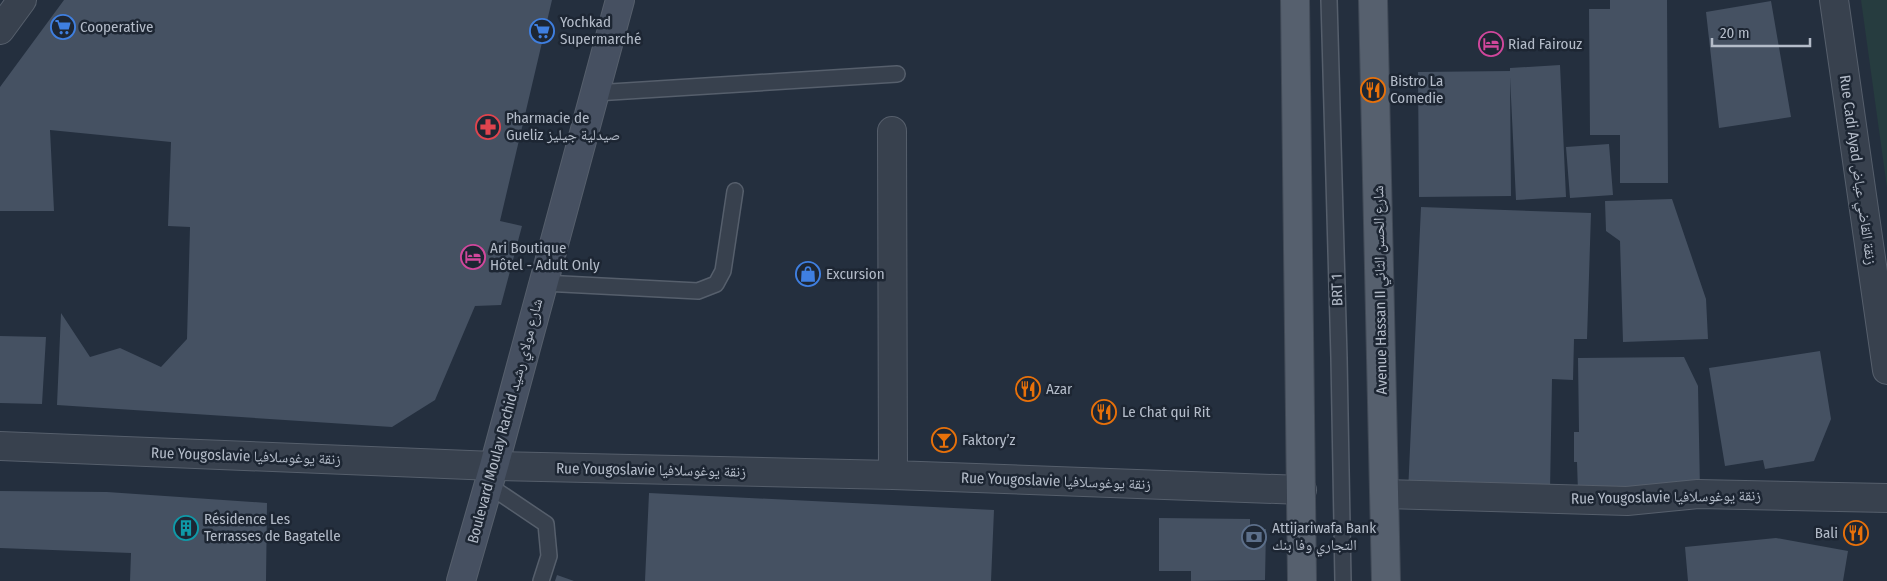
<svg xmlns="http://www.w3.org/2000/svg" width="1887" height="581" font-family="'Fira Sans Condensed','Noto Naskh Arabic',sans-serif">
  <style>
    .green { fill: #263c3f }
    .building { fill: #455162 }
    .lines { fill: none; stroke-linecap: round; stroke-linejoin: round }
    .lane-casing { stroke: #565f6c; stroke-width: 18 }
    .street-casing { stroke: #565f6c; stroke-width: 30 }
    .secondary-casing { stroke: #565f6c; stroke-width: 30 }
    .primary-casing { stroke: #414a57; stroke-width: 30 }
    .lane { stroke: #38414e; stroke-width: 15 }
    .street { stroke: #38414e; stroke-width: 28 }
    .secondary { stroke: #465061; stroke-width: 28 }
    .primary { stroke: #56606e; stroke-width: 28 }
    .labels { text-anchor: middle; stroke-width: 5; stroke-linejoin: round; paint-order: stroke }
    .poi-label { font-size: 15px; fill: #b4bcc9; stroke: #1d2633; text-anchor: start }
    .street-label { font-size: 15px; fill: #b4bcc9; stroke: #1d2633 }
  </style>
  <rect width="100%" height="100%" fill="#242f3e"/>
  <path class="green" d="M 1861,0 L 1887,0 L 1887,188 Z"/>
  <path class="building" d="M 64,0 L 552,0 L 500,221 L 522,226 L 501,305 L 475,306 L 435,400 L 392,427 L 57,405 L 61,313 L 90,357 L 120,348 L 161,367 L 187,339 L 190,227 L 168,226 L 171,142 L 50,130 L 54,211 L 0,211 L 0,87 Z
    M 1610,0 L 1667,0 L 1668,183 L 1620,183 L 1620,135 L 1590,135 L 1589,9 L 1610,9 Z
    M 1771,1 L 1791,117 L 1719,128 L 1706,12 Z
    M 1560,65 L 1566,197 L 1516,200 L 1510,77 L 1511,196 L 1419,197 L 1418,72 L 1510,71 L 1510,68 Z
    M 1609,144 L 1613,195 L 1570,198 L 1566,147 Z
    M 1672,199 L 1706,299 L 1708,339 L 1623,342 L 1620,241 L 1606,231 L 1605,201 Z
    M 1421,207 L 1591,213 L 1587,339 L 1574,339 L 1573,380 L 1552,379 L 1550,491 L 1408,493 Z
    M 0,336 L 46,337 L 42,404 L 0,403 Z
    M 1820,351 L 1831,419 L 1814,461 L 1765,469 L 1763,460 L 1725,466 L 1709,368 Z
    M 1684,357 L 1698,386 L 1700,490 L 1578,492 L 1577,462 L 1574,462 L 1574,432 L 1579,432 L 1578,358 Z
    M 0,491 L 107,492 L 267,503 L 266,581 L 130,581 L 131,553 L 0,548 Z
    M 649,493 L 994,510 L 991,581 L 645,581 Z
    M 1159,518 L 1250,519 L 1250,529 L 1266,529 L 1265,580 L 1191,581 L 1191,571 L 1159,571 Z
    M 1776,538 L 1848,551 L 1843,581 L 1688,581 L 1685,547 Z
    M 557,575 L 574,581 L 555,581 Z"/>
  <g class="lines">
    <defs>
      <path id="lane" d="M 1329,0 L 1339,358 L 1343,581
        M 595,93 L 897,74
        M 543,283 L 698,291 L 716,284 L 723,271 L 735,191
        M 488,485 L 546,524 L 549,556 L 541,581"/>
      <path id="street" d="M 1834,0 L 1887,370
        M 0,30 L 22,0
        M 892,131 L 893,475
        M 0,446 L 494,466 L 893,475 L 1302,490
        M 1385,494 L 1627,501 L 1698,494 L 1887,498"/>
      <path id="secondary" d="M 461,581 L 494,466 L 620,0"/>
      <path id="primary" d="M 1295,0 L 1302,581
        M 1373,0 L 1386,581"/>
    </defs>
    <use href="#lane" class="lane-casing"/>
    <use href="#street" class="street-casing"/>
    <use href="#secondary" class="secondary-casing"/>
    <use href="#primary" class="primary-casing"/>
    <use href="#lane" class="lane"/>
    <use href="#street" class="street"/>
    <use href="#secondary" class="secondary"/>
    <use href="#primary" class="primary"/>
  </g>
  <defs>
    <symbol id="supermarket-ring" viewBox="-11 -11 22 22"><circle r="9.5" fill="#1d2633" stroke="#3f7fe0" stroke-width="1.5"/><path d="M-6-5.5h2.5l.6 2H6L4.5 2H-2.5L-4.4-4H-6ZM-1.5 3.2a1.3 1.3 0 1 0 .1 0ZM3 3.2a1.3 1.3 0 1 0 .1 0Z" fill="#3f7fe0"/></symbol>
    <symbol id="hotel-ring" viewBox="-11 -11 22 22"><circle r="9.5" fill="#1d2633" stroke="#d1479c" stroke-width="1.5"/><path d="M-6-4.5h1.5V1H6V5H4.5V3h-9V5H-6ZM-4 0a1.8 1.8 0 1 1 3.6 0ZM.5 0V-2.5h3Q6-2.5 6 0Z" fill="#d1479c"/></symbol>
    <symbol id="restaurant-ring" viewBox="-11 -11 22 22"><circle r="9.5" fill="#1d2633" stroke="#e8710a" stroke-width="1.5"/><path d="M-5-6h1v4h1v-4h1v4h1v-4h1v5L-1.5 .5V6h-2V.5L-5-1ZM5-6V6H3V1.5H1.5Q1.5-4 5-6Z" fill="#e8710a"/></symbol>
    <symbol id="pharmacy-ring" viewBox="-11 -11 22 22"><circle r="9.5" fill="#1d2633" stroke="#e0444e" stroke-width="1.5"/><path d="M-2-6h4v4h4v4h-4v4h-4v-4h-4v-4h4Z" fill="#e0444e"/></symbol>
    <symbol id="shop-ring" viewBox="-11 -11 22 22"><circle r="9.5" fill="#1d2633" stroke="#3f7fe0" stroke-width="1.5"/><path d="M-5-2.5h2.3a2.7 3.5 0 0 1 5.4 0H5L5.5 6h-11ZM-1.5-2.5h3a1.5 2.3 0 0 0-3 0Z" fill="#3f7fe0"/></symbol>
    <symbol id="bar-ring" viewBox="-11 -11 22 22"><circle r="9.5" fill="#1d2633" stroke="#e8710a" stroke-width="1.5"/><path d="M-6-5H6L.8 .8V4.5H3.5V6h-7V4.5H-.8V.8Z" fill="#e8710a"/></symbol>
    <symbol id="building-ring" viewBox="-11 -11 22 22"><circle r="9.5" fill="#1d2633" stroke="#0f9aa8" stroke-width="1.5"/><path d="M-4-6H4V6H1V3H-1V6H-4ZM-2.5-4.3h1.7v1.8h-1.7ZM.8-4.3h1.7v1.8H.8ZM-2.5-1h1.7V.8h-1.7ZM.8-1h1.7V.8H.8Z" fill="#0f9aa8"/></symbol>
    <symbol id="bank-ring" viewBox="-11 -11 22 22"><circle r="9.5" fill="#1d2633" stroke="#5c6f8a" stroke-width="1.5"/><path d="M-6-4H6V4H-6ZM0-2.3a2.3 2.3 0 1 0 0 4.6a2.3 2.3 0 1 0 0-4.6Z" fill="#5c6f8a"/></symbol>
  </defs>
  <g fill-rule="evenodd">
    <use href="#supermarket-ring" x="49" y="13" width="28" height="28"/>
    <use href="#supermarket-ring" x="528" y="17" width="28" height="28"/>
    <use href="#hotel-ring" x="1477" y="30" width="28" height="28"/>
    <use href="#restaurant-ring" x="1359" y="76" width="28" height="28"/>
    <use href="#pharmacy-ring" x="474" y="113" width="28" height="28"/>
    <use href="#hotel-ring" x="459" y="243" width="28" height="28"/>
    <use href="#shop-ring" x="794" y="260" width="28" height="28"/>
    <use href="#restaurant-ring" x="1014" y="375" width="28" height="28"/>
    <use href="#restaurant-ring" x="1090" y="398" width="28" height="28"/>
    <use href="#bar-ring" x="930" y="426" width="28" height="28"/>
    <use href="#building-ring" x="172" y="514" width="28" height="28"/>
    <use href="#restaurant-ring" x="1842" y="519" width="28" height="28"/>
    <use href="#bank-ring" x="1240" y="523" width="28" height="28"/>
  </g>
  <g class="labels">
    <g class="poi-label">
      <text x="560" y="27">Yochkad<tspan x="560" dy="17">Supermarché</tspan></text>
      <text x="80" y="32">Cooperative</text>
      <text x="1508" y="49">Riad Fairouz</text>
      <text x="1390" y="86">Bistro La<tspan x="1390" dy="17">Comedie</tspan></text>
      <text x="506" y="123">Pharmacie de<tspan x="506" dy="17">Gueliz صيدلية جيليز</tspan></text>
      <text x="490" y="253">Ari Boutique<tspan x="490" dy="17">Hôtel - Adult Only</tspan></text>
      <text x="826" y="279">Excursion</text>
      <text x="1046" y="394">Azar</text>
      <text x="1122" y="417">Le Chat qui Rit</text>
      <text x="962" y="445">Faktory’z</text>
      <text x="204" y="524">Résidence Les<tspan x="204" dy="17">Terrasses de Bagatelle</tspan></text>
      <text x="1272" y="533">Attijariwafa Bank<tspan x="1272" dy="17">التجاري وفا بنك</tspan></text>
      <text x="1838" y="538" text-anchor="end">Bali</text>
    </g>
    <g class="street-label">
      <text transform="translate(1858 170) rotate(82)" y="5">Rue Cadi Ayad زنقة القاضي عياض</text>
      <text transform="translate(1337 290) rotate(-92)" y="5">BRT 1</text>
      <text transform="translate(1380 290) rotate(-91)" y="5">Avenue Hassan II شارع الحسن الثاني</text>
      <text transform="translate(505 421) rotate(-75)" y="5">Boulevard Moulay Rachid شارع مولاي رشيد</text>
      <text transform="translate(246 456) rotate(2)" y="5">Rue Yougoslavie زنقة يوغوسلافيا</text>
      <text transform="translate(651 470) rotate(1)" y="5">Rue Yougoslavie زنقة يوغوسلافيا</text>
      <text transform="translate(1056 481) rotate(2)" y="5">Rue Yougoslavie زنقة يوغوسلافيا</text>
      <text transform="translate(1666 497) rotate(-1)" y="5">Rue Yougoslavie زنقة يوغوسلافيا</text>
    </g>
  </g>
  <path d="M1712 38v8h98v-8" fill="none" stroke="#b4bcc9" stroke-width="2.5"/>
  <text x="1720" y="38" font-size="15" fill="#b4bcc9" stroke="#1d2633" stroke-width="4" paint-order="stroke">20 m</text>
</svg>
